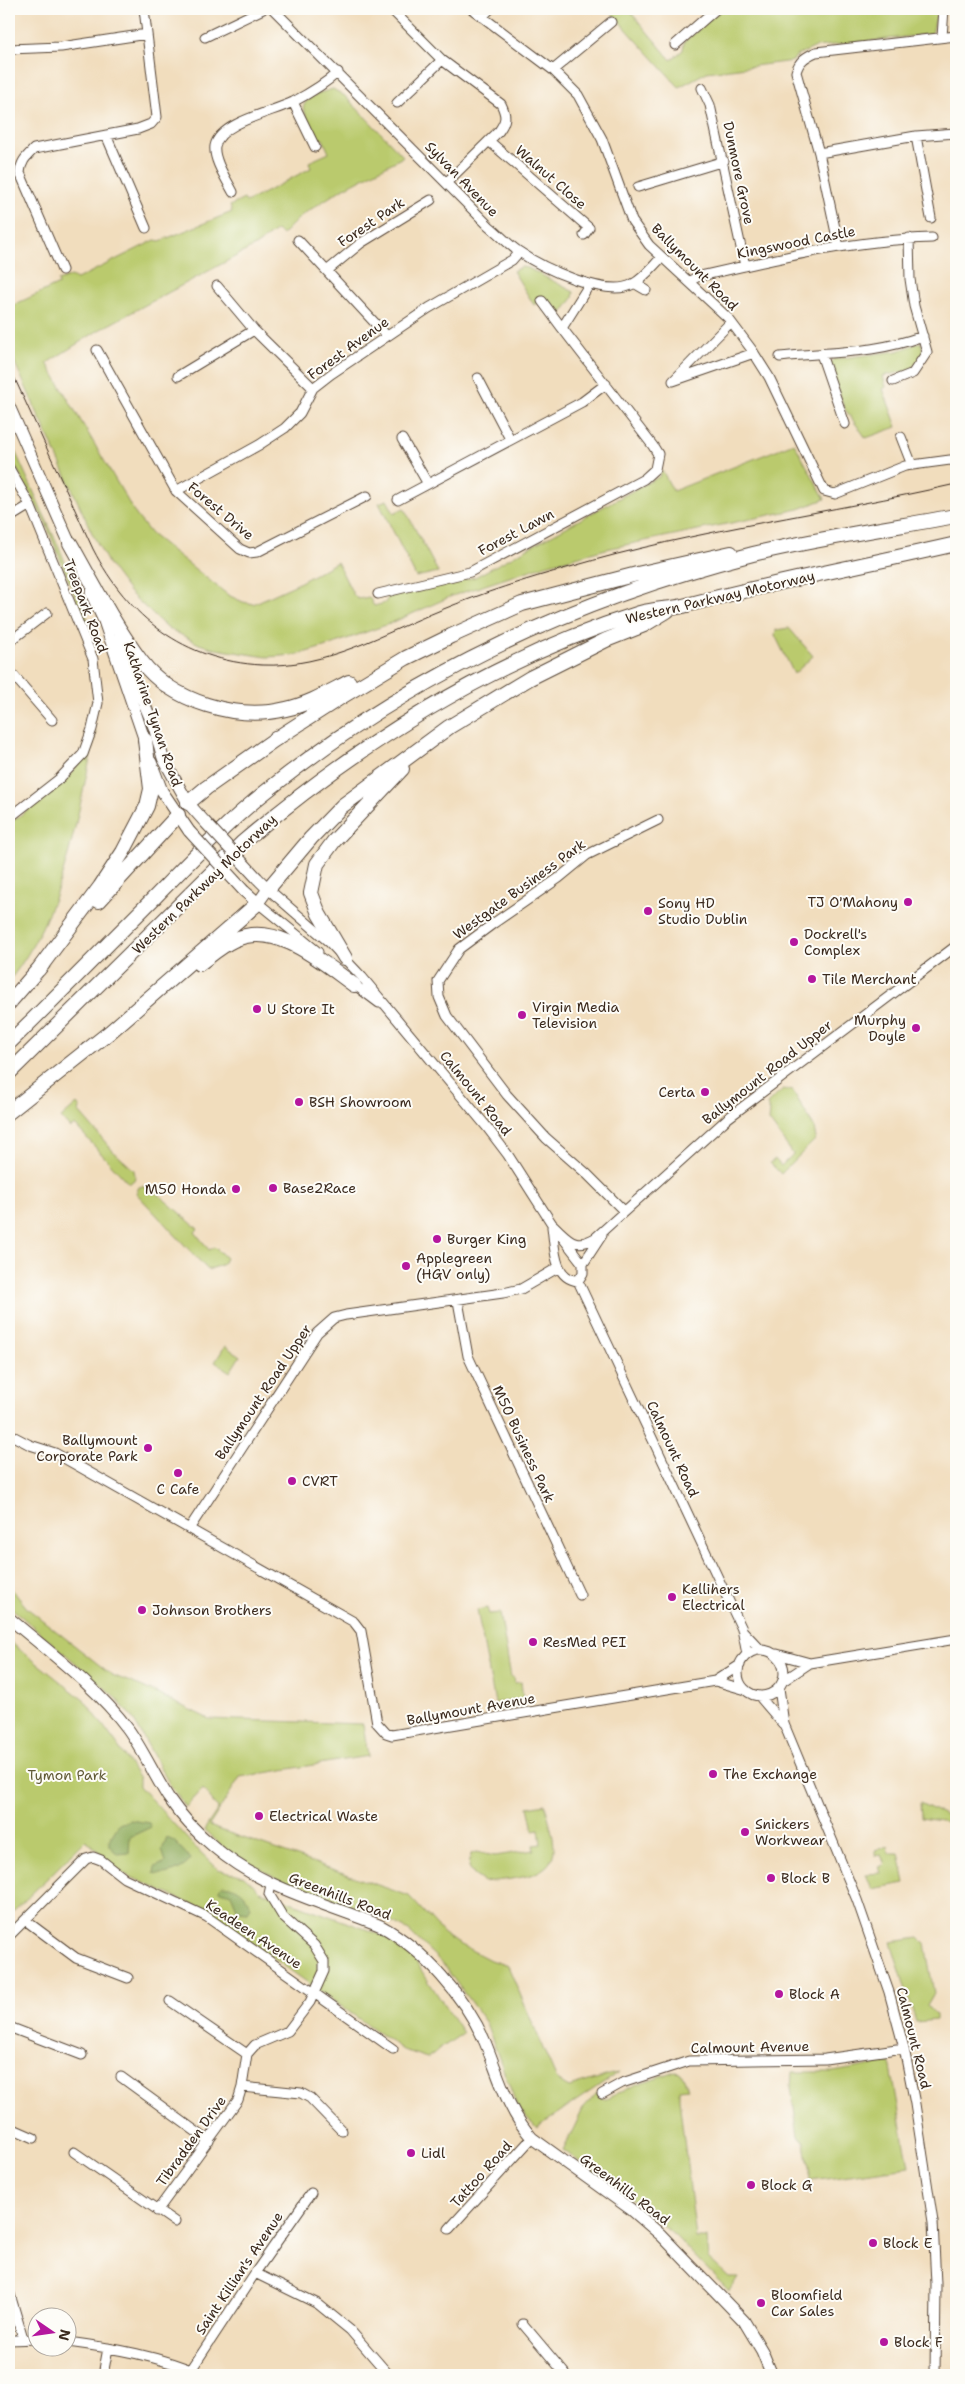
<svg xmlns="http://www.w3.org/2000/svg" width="965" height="2384" font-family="'Shantell Sans',sans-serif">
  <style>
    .green { fill: #baca6d; stroke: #7a7a46 }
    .forest { fill: #93ae60; stroke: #676c3f }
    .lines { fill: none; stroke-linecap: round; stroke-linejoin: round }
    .minor-casing { stroke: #564536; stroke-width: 11 }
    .major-casing { stroke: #564536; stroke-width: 13 }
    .highway-casing { stroke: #564536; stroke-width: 16 }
    .minor { stroke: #fff; stroke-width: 9 }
    .major { stroke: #fff; stroke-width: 11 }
    .highway { stroke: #fff; stroke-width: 14 }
    .tram { stroke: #3b2a1e; stroke-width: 1 }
    .major-bridge-casing { stroke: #564536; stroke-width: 13; stroke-linecap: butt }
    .major-bridge { stroke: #fff; stroke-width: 11 }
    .poi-dot { fill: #b5179e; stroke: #fdfcf7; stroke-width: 2 }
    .labels { text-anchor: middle; stroke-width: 4; stroke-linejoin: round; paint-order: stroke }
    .street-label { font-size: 14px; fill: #3b2a1e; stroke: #fdfcf7 }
    .poi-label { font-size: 14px; fill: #3b2a1e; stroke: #fdfcf7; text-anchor: start }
    .park-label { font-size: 14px; fill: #615a36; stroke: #fdfcf7 }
  </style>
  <rect width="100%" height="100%" fill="#fdfcf7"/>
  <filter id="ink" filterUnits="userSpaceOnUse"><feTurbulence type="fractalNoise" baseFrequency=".02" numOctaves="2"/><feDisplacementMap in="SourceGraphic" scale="10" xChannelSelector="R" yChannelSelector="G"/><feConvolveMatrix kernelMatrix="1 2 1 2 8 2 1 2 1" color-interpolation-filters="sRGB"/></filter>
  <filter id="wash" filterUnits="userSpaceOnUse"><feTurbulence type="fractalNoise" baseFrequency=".0096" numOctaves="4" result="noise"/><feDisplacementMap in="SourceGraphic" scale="20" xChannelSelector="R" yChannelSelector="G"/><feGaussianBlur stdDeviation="1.12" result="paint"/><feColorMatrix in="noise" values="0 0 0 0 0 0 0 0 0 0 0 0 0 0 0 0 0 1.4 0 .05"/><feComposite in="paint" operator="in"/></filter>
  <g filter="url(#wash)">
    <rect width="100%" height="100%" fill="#f1ddbd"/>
    <path class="green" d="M 608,9 L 628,9 L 671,60 L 683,50 L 684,42 L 722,9 L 938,9 L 932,34 L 816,47 L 796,56 L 793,61 L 707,72 L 679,87 Z
      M 333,89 L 345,96 L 403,156 L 401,158 L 339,191 L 302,215 L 282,235 L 277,230 L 255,246 L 99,330 L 47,363 L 136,515 L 151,534 L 228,595 L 243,602 L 253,604 L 297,584 L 337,562 L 353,594 L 358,599 L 369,597 L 374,606 L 385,603 L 389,596 L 475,577 L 645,484 L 659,477 L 662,470 L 673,491 L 794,443 L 825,499 L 799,509 L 606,549 L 546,565 L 452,596 L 389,624 L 327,646 L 296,655 L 267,657 L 215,649 L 199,644 L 166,627 L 130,593 L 109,565 L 91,531 L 9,350 L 9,307 L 59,284 L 58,281 L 71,276 L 77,279 L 155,240 L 160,241 L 232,212 L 230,206 L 244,199 L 246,202 C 268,192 289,179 311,168 L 309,162 L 329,153 L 323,139 L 316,139 L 303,108 C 306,96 322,92 333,89 Z
      M 521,267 L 528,268 L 574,292 L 573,298 L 562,313 L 544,298 L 534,305 L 513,271 Z
      M 921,342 L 923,353 L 911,370 L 883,376 L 886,387 L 883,389 L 897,427 L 866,438 L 844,408 L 830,364 L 834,359 L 898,351 Z
      M 9,438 L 61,552 L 92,630 L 89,631 L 46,524 L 9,454 Z
      M 387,500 L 394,513 L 404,508 L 438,572 L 416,577 L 379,503 Z
      M 789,628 L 813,656 L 794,674 L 775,635 L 776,630 Z
      M 96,731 C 77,815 64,913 9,981 L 9,824 L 64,782 L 84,758 Z
      M 783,1089 L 793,1091 L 814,1127 L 816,1139 L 781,1174 L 770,1163 L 775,1159 L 781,1166 L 793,1154 L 769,1121 L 770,1112 L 767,1104 Z
      M 77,1104 L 80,1108 L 79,1112 L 113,1151 L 134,1170 L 135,1179 L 129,1184 L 75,1125 L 70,1128 L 61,1118 Z
      M 143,1186 L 151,1188 L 198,1229 L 195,1232 L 209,1250 L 215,1247 L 226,1258 L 223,1264 L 208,1270 L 136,1193 L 139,1187 Z
      M 225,1346 L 240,1356 L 230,1372 L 215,1362 Z
      M 9,1577 L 10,1587 L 27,1608 L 112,1675 L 143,1687 L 209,1719 L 363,1724 L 368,1756 L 240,1777 L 209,1826 L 409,1896 L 448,1938 L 490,1960 L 508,1966 L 557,2080 L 569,2087 L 619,2072 L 536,2128 L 517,2106 L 486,2023 L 442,1963 L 409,1931 L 368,1911 L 330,1901 L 288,1884 L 228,1851 L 204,1830 L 218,1809 L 203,1789 L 186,1807 L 171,1787 L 132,1717 L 113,1695 L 9,1606 Z
      M 487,1608 L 489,1614 L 500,1613 L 511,1677 L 513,1677 L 514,1683 L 521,1682 L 523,1699 L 495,1703 L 477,1610 Z
      M 9,1641 L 85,1701 L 116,1743 L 139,1779 L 139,1786 L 193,1845 L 218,1869 L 244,1876 L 260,1891 L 382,1935 L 411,1955 L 463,2033 L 427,2058 L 403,2050 L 208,1912 L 120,1872 L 86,1840 L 9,1916 Z
      M 920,1803 L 951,1818 L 948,1822 L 921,1818 Z
      M 545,1804 C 548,1818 554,1835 554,1849 C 553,1880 506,1879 484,1882 L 474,1875 L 469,1867 L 471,1854 L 476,1852 L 495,1856 L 534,1850 L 533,1845 L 541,1844 L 539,1829 L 533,1830 L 528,1807 Z
      M 887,1846 L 888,1853 L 899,1853 L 905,1883 L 872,1889 L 866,1874 L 881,1873 L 879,1867 L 885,1865 L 881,1855 L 875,1856 L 876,1851 Z
      M 919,1938 L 925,1944 L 934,1993 L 927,2005 L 936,2015 L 936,2020 L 916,2022 L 891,1942 Z
      M 884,2063 L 890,2064 L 891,2067 L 909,2167 L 811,2180 L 805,2142 L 798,2137 L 791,2087 L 792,2072 L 833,2072 Z
      M 675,2071 L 681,2072 L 688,2088 L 679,2089 L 679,2099 L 696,2238 L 706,2238 L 708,2258 L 729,2277 L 738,2277 L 729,2291 L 675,2236 L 634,2201 L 563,2150 L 584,2107 L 597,2093 L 601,2099 L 606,2099 L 637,2084 Z"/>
    <path class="forest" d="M 130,1820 L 149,1823 L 151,1827 L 130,1837 L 129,1853 L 118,1854 L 109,1846 L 109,1840 L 119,1824 Z
      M 167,1838 L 174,1841 L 191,1859 C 185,1869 165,1877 154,1873 L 155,1867 L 166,1862 L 162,1850 Z
      M 223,1885 C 239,1887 245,1892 251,1907 L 248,1912 L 238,1911 L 231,1894 L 221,1891 L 219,1888 Z"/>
  </g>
  <g filter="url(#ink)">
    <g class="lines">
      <defs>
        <path id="minor" d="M 273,9 L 489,226 C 499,234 508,244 518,251 C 541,267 607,299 633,284 C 644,278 653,266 662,257
          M 391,9 L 442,60 L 501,104 C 507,116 506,121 499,131 L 447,182
          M 472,9 L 553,70 L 578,95 L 602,139 L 632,221 L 649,245 L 728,318 L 752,350 L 769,377 L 824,491 L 835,494 L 905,466 L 950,460 L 956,461
          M 482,17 L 490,9
          M 205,37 L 263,9
          M 942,37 L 944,9
          M 675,45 L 716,9
          M 9,49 L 61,47 L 147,34
          M 553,70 L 611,22
          M 702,88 L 710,105 L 745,266
          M 293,102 L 315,147
          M 397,103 L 442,60
          M 106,135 L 146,228
          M 916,136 L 931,218
          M 489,141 L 589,228 L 584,235
          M 819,153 L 916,136 L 956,133
          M 638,187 L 724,161
          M 233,192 C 227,180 213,160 215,146 C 220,122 273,112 293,102 C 308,94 325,84 338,72
          M 298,240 L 387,336
          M 839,247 L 819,153 L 796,72 C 799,61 805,57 816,52 L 956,36
          M 62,270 L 20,173 C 21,161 26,157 34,149 L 138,129 L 151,124 L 157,117 L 144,9
          M 328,270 L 361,243 L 431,200
          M 690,281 L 697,277 C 774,259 852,240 932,238
          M 634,283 L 646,290
          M 217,286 L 254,330 L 313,388
          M 542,301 L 562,328
          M 731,322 L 673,381 L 754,353
          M 97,350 L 176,491 L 240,549 L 249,553 L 257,552 L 367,496
          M 821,354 L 845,424
          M 780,357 C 833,351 870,355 923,336
          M 178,376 L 254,330
          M 478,378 L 510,439
          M 893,381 L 913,373 L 927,352 L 914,306 L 910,279 L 909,238
          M 901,437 L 912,465
          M 402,439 L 428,484
          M 9,468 L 30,505 L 93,659 L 98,703 L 92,729 L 83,754 L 59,779 L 9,818
          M 176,491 L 259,445 L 285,428 L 300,413 L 313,388 L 331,374 L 429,308 L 512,260 L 519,252
          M 398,500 L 582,402 L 606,384
          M 9,518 L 30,505
          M 378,594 L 470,572 L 644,479 L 655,469 L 658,454 L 653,446 L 562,328 L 589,285
          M 9,642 L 47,613
          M 9,670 L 52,720
          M 268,889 L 329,942 L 362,977 L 486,1126 L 508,1155 L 552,1224 L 583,1264
          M 258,903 L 318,952
          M 351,982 L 379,1003
          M 624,1211 L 587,1174 L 546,1138 L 507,1095 L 447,1016 L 439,997 L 438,981 L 459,949 L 494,923 L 559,878 L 587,855 L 658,820
          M 552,1224 C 568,1238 574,1250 595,1238 L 728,1118 L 956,946
          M 552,1227 C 555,1247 553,1278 578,1281 L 583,1273 L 583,1264 L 602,1235
          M 578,1281 L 742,1629 L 747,1654
          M 458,1301 L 468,1356 L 580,1595
          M 9,1434 L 30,1445 L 55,1453 L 354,1622 L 361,1631 L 377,1723 L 386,1733 L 392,1735 L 715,1681 L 740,1665
          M 189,1529 L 317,1333 L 334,1318 L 346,1315 L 503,1293 L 521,1289 L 559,1267
          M 742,1630 L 760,1649
          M738 1673a23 23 0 1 1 46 0a23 23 0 1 1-46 0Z
          M 777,1654 L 810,1663
          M 715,1681 L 746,1690
          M 783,1681 L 810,1663 L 956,1639
          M 779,1688 L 784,1724 L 857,1900 L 889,1992 L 904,2048 L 915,2104 L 933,2222 L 936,2284 L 935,2375
          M 759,1696 L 783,1724
          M 25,1920 L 76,1958 L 128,1978
          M 9,1936 L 86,1859 L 93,1857 L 101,1860 L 124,1878 L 207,1917 L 393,2049
          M 170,2001 L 247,2054
          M 9,2027 L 82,2055
          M 247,2054 L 255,2045 L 288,2031 L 310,2002 L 324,1971 L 324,1961 L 314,1945 L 283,1917 L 269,1894 L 271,1885
          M 121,2077 L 209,2141
          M 242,2087 L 301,2093 L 310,2098 L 342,2131
          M 602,2094 L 622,2083 L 689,2061 L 825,2059 L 904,2048
          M 9,2127 L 34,2138
          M 74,2152 L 175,2222
          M 157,2211 L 238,2100 L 242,2087 L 247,2054
          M 449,2229 L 532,2138
          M 255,2273 L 318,2304 L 350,2330 L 389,2375
          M 9,2291 L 23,2338
          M 523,2324 L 566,2375
          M 9,2340 L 38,2339
          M 68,2342 C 113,2348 160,2356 203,2375
          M 191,2370 L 255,2273 L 311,2193
          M 103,2375 L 108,2348"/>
        <path id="major" d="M 9,406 L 73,551
          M 91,593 L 104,621 L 147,747
          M 117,639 L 154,727 L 163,758 L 188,803 L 204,821
          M 151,762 L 162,791 L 189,831
          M 244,891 L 258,903 L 268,889 L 257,878
          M 9,1618 C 48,1651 97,1687 128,1729 C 143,1750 154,1775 168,1797 C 181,1816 197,1833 214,1847 C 263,1889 323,1902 381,1926 C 423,1949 466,1998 485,2042 C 499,2076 507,2110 532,2138 L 632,2210 L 661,2235 L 744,2321 L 762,2351 L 772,2375"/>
        <path id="highway" d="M 70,543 C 92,582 114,625 141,661 C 172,702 237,721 286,709 C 309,704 329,692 349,682
          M 188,803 L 206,788 L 274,740 L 338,699 L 406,658 L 451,636 L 522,604 L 637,574 L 731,553
          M 268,889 L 311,838 L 342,806 L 449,727 L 530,678 L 606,640 L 644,625 L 667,611
          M 99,901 L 178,815
          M 345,958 L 319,914 L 311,893 L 317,864 L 334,841 L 402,769
          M 199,964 C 210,956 221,946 234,940 C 276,920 323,963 354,985
          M 38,970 L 100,887 L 123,852 L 147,806 L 151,789 L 145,740
          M 9,1003 L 43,964
          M 9,1043 C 58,995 106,946 155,897 C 193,858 230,819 273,786 C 414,674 579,598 753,554 C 820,538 889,528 956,516
          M 9,1073 L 243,842 C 360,743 493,659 640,613 C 654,609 669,609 683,606 C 773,582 865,565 956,544
          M 9,1112 L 110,1032 L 258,903"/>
      </defs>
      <use href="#minor" class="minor-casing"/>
      <use href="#major" class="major-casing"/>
      <use href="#highway" class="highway-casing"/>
      <use href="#minor" class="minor"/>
      <use href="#major" class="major"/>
      <use href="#highway" class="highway"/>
      <path class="tram" d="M 9,366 L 93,549 C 128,617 184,661 262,665 C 326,668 384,633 441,610 C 483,593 526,579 570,567 C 696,530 828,513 956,484"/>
      <defs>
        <path id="major-bridge" d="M 204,821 L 257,878
          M 189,831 L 244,891"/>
      </defs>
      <use href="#major-bridge" class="major-bridge-casing"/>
      <use href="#major-bridge" class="major-bridge"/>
    </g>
  </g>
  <g class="poi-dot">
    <circle cx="908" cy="902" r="5"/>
    <circle cx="648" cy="911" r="5"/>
    <circle cx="794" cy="942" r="5"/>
    <circle cx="812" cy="979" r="5"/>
    <circle cx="257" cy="1009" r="5"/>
    <circle cx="522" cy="1015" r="5"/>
    <circle cx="916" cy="1028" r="5"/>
    <circle cx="705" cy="1092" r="5"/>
    <circle cx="299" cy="1102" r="5"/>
    <circle cx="273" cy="1188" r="5"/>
    <circle cx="236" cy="1189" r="5"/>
    <circle cx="437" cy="1239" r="5"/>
    <circle cx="406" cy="1266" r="5"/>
    <circle cx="148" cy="1448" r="5"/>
    <circle cx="178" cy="1473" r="5"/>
    <circle cx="292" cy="1481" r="5"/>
    <circle cx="672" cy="1597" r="5"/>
    <circle cx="142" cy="1610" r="5"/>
    <circle cx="533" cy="1642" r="5"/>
    <circle cx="713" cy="1774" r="5"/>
    <circle cx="259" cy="1816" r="5"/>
    <circle cx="745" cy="1832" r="5"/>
    <circle cx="771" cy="1878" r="5"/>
    <circle cx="779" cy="1994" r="5"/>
    <circle cx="411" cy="2153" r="5"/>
    <circle cx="751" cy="2185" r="5"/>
    <circle cx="873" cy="2243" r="5"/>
    <circle cx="761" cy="2303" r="5"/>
    <circle cx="884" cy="2342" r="5"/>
  </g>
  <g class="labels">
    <g class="street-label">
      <text transform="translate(739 173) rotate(78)" y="5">Dunmore Grove</text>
      <text transform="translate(551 177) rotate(41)" y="5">Walnut Close</text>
      <text transform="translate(462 179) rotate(46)" y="5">Sylvan Avenue</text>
      <text transform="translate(371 222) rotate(-34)" y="5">Forest Park</text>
      <text transform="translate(796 242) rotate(-11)" y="5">Kingswood Castle</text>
      <text transform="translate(695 267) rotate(45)" y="5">Ballymount Road</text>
      <text transform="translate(348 348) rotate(-36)" y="5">Forest Avenue</text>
      <text transform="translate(221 511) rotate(40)" y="5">Forest Drive</text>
      <text transform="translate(516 532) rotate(-28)" y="5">Forest Lawn</text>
      <text transform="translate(720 597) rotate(-13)" y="5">Western Parkway Motorway</text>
      <text transform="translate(86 606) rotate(69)" y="5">Treepark Road</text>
      <text transform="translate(153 714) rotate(71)" y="5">Katharine Tynan Road</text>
      <text transform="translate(204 884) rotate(-44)" y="5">Western Parkway Motorway</text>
      <text transform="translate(519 889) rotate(-36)" y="5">Westgate Business Park</text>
      <text transform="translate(767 1072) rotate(-38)" y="5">Ballymount Road Upper</text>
      <text transform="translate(476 1093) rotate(51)" y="5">Calmount Road</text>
      <text transform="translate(263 1392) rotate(-56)" y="5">Ballymount Road Upper</text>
      <text transform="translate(524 1444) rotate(65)" y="5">M50 Business Park</text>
      <text transform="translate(673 1449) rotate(65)" y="5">Calmount Road</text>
      <text transform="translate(471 1709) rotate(-10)" y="5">Ballymount Avenue</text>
      <text transform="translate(340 1896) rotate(21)" y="5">Greenhills Road</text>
      <text transform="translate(254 1934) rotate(34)" y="5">Keadeen Avenue</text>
      <text transform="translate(914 2038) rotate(76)" y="5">Calmount Road</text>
      <text transform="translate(750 2047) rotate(-1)" y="5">Calmount Avenue</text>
      <text transform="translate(191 2141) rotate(-54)" y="5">Tibradden Drive</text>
      <text transform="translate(481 2174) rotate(-48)" y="5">Tattoo Road</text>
      <text transform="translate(625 2189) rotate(37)" y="5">Greenhills Road</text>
      <text transform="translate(239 2273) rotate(-56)" y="5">Saint Killian's Avenue</text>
    </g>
    <g class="poi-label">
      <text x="898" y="907" text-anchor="end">TJ O'Mahony</text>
      <text x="658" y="908">Sony HD<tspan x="658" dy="16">Studio Dublin</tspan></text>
      <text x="804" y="939">Dockrell's<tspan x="804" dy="16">Complex</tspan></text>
      <text x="822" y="984">Tile Merchant</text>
      <text x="532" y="1012">Virgin Media<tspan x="532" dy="16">Television</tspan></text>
      <text x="267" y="1014">U Store It</text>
      <text x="906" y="1025" text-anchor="end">Murphy<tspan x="906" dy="16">Doyle</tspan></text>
      <text x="695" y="1097" text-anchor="end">Certa</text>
      <text x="309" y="1107">BSH Showroom</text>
      <text x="283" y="1193">Base2Race</text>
      <text x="226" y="1194" text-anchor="end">M50 Honda</text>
      <text x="447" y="1244">Burger King</text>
      <text x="416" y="1263">Applegreen<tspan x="416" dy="16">(HGV only)</tspan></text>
      <text x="138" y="1445" text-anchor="end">Ballymount<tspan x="138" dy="16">Corporate Park</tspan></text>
      <text x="302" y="1486">CVRT</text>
      <text x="178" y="1494" text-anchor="middle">C Cafe</text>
      <text x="682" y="1594">Kellihers<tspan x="682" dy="16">Electrical</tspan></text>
      <text x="152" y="1615">Johnson Brothers</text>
      <text x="543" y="1647">ResMed PEI</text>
      <text x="723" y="1779">The Exchange</text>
      <text x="269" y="1821">Electrical Waste</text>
      <text x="755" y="1829">Snickers<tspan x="755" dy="16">Workwear</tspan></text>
      <text x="781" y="1883">Block B</text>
      <text x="789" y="1999">Block A</text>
      <text x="421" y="2158">Lidl</text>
      <text x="761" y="2190">Block G</text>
      <text x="883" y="2248">Block E</text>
      <text x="771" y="2300">Bloomfield<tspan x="771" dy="16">Car Sales</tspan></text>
      <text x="894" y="2347">Block F</text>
    </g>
    <g class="park-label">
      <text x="67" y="1780">Tymon Park</text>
    </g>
  </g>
  <rect width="965" height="2384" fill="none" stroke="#fdfcf7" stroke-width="30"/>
  <g transform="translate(52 2332) rotate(103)"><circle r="24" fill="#fdfcf7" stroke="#afa8a0"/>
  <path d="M0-4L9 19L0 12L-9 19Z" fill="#b5179e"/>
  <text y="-8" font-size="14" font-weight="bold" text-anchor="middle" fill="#3b2a1e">N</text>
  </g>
</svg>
